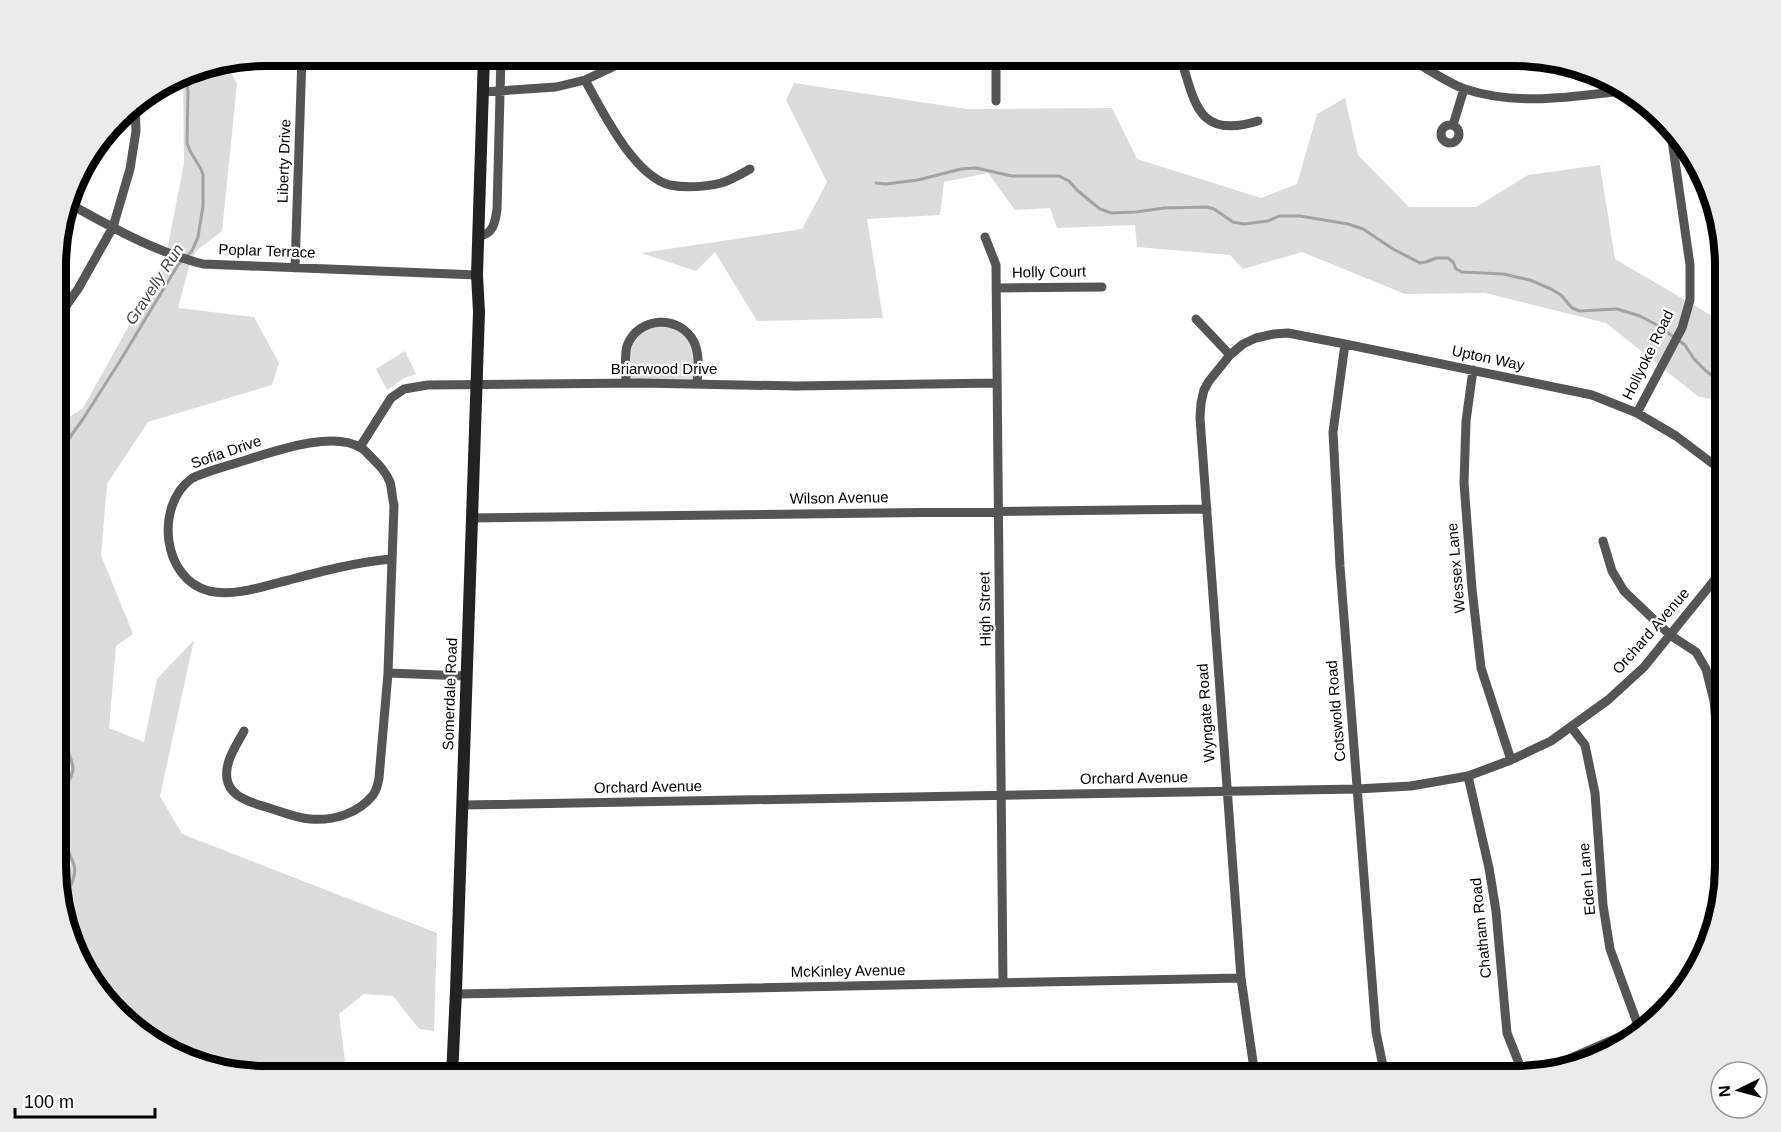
<svg xmlns="http://www.w3.org/2000/svg" width="1781" height="1132" font-family="Helvetica,sans-serif">
  <style>
    .green { fill: #dcdcdc }
    .lines { fill: none; stroke-linecap: round; stroke-linejoin: round }
    .stream { stroke: #a3a3a3; stroke-width: 3 }
    .street { stroke: #555; stroke-width: 9 }
    .secondary { stroke: #222; stroke-width: 12 }
    .labels { text-anchor: middle; stroke-width: 4.5; stroke-linejoin: round; paint-order: stroke }
    .street-label { font-size: 15px; fill: #000; stroke: #fff }
    .water-label { font-size: 16px; font-style: italic; fill: #444; stroke: #fff }
    .rim { fill: none; stroke: #000; stroke-width: 8 }
  </style>
  <rect width="100%" height="100%" fill="#fff"/>
  <path class="green" d="M 217,65 L 228,66 L 237,84 L 222,231 L 196,251 L 189,267 L 178,308 L 254,317 L 279,363 L 272,385 L 148,422 L 107,484 L 101,555 L 133,634 L 116,646 L 109,728 L 144,742 L 157,679 L 194,640 L 160,796 L 182,834 L 437,933 L 434,1031 L 419,1029 L 393,996 L 364,994 L 339,1014 L 347,1076 L 266,1076 L 199,1065 L 149,1041 L 91,983 L 57,893 L 57,425 L 83,408 L 165,261 L 184,163 L 183,73 Z
    M 794,83 L 967,109 L 1112,108 L 1137,159 L 1261,198 L 1297,184 L 1317,114 L 1345,98 L 1358,155 L 1409,207 L 1476,207 L 1528,175 L 1600,165 L 1615,259 L 1714,317 L 1725,312 L 1725,402 L 1699,397 L 1606,323 L 1485,293 L 1405,294 L 1302,252 L 1243,269 L 1230,255 L 1137,247 L 1135,225 L 1057,228 L 1050,208 L 1015,210 L 988,173 L 944,182 L 940,215 L 867,219 L 883,318 L 757,321 L 715,252 L 696,271 L 641,253 L 802,229 L 827,182 L 786,100 Z
    M 662,322 L 692,338 L 697,384 L 626,383 L 626,356 L 635,333 Z
    M 405,351 L 416,374 L 404,378 L 387,390 L 376,369 Z"/>
  <g class="lines">
    <path class="stream" d="M 876,183 L 886,184 L 918,180 L 961,169 L 976,168 L 1012,176 L 1059,176 L 1069,181 L 1078,191 L 1100,209 L 1111,213 L 1136,212 L 1164,208 L 1207,207 L 1214,209 L 1233,222 L 1244,224 L 1268,221 L 1279,216 L 1300,216 L 1348,224 L 1363,229 L 1393,249 L 1420,263 L 1426,262 L 1436,258 L 1448,258 L 1453,262 L 1456,269 L 1462,272 L 1503,274 L 1530,280 L 1551,289 L 1561,295 L 1572,308 L 1580,311 L 1617,309 L 1640,316 L 1657,325 L 1685,345 L 1694,359 L 1705,370 L 1712,376 L 1725,381
      M 57,455 L 83,419 L 120,361 L 178,265 L 192,251 L 198,237 L 203,206 L 203,175 L 201,169 L 190,151 L 187,143 L 188,92 L 186,71
      M 57,729 C 62,741 71,754 73,767 C 74,776 67,781 65,789 C 62,799 66,810 66,821 C 65,826 64,830 64,835 C 65,858 83,861 70,887 L 57,893"/>
    <path class="street" d="M 1180,56 C 1195,102 1197,140 1258,121
      M 1406,56 L 1412,60 C 1428,69 1449,84 1465,89 C 1519,107 1576,96 1631,90
      M 585,80 C 602,111 634,176 670,185 C 685,188 706,187 721,183 C 731,180 741,174 750,169
      M 483,92 L 556,87 L 585,80 L 636,56
      M 996,101 L 996,56
      M1441 134a9 9 0 1 1 18 0a9 9 0 1 1-18 0Z
      M 1453,125 L 1464,89
      M 68,203 C 111,227 155,252 203,264 L 477,275
      M 478,236 C 493,235 495,223 497,210 L 501,56
      M 985,237 L 996,265 L 1003,983
      M 295,268 L 302,56
      M 996,288 L 1102,287
      M 57,319 L 78,289 L 113,227 L 130,169 L 136,131 L 135,103
      M 1196,319 L 1230,355
      M 1345,344 L 1333,432 L 1340,566 L 1376,1032 L 1385,1076
      M 1473,370 L 1466,421 L 1464,483 L 1472,589 L 1481,668 L 1511,760
      M 626,383 C 626,372 624,356 627,346 C 638,316 680,314 694,342 C 700,355 698,370 697,384
      M 1637,413 L 1682,328 L 1690,300 L 1690,265 L 1671,133
      M 360,447 L 391,398 L 404,389 L 428,385 L 641,383 L 796,386 L 997,383
      M 471,518 L 1207,509
      M 1603,541 L 1612,571 L 1624,591 L 1670,635 L 1696,652 L 1706,669 L 1714,701 L 1725,822
      M 388,673 L 466,676
      M 1571,727 L 1585,745 L 1595,793 L 1603,905 L 1610,949 L 1639,1028
      M 244,731 C 236,746 222,765 228,783 C 233,798 253,803 266,807 C 280,811 295,818 310,819 C 333,821 358,814 373,795 C 376,791 378,784 379,778 L 388,673 L 394,505 C 392,498 392,489 390,482 C 386,472 379,465 371,457 C 368,454 365,450 361,448 C 334,430 275,451 246,460 C 234,464 199,473 191,479 C 155,506 162,579 209,591 C 235,597 264,586 289,580 C 323,571 357,562 392,559
      M 1468,776 L 1489,868 L 1496,911 L 1507,1033 L 1524,1076
      M 462,805 L 1357,789 L 1411,786 L 1468,776 L 1511,760 L 1551,741 L 1608,700 L 1644,667 L 1725,567
      M 456,994 L 1241,978
      M 1534,1074 L 1644,1026
      M 1255,1076 L 1241,978 L 1200,418 L 1201,403 L 1204,390 L 1209,381 L 1230,355 L 1243,344 L 1256,338 L 1274,334 L 1288,333 L 1345,344 L 1592,395 L 1637,413 L 1676,436 L 1725,473"/>
    <path class="secondary" d="M 452,1076 L 456,991 L 479,312 L 477,275 L 484,56"/>
  </g>
  <g class="labels">
    <g class="street-label">
      <text transform="translate(284 161) rotate(-88)" y="5">Liberty Drive</text>
      <text transform="translate(267 251) rotate(2)" y="5">Poplar Terrace</text>
      <text transform="translate(1049 272) rotate(-1)" y="5">Holly Court</text>
      <text transform="translate(1648 355) rotate(-64)" y="5">Hollyoke Road</text>
      <text transform="translate(1488 358) rotate(12)" y="5">Upton Way</text>
      <text x="664" y="374">Briarwood Drive</text>
      <text transform="translate(226 452) rotate(-19)" y="5">Sofia Drive</text>
      <text transform="translate(839 498) rotate(-1)" y="5">Wilson Avenue</text>
      <text transform="translate(1456 568) rotate(-95)" y="5">Wessex Lane</text>
      <text transform="translate(985 609) rotate(-91)" y="5">High Street</text>
      <text transform="translate(1651 631) rotate(-49)" y="5">Orchard Avenue</text>
      <text transform="translate(450 694) rotate(-88)" y="5">Somerdale Road</text>
      <text transform="translate(1336 711) rotate(-95)" y="5">Cotswold Road</text>
      <text transform="translate(1206 713) rotate(-94)" y="5">Wyngate Road</text>
      <text transform="translate(1134 778) rotate(-1)" y="5">Orchard Avenue</text>
      <text transform="translate(648 787) rotate(-1)" y="5">Orchard Avenue</text>
      <text transform="translate(1587 879) rotate(-95)" y="5">Eden Lane</text>
      <text transform="translate(1481 928) rotate(-96)" y="5">Chatham Road</text>
      <text transform="translate(848 971) rotate(-1)" y="5">McKinley Avenue</text>
    </g>
    <g class="water-label">
      <text transform="translate(154 284) rotate(-57)" y="6">Gravelly Run</text>
    </g>
  </g>
  <path d="M0 0H1781V1132H0ZM266 66H1515A200 200 0 0 1 1715 266V866A200 200 0 0 1 1515 1066H266A200 200 0 0 1 66 866V266A200 200 0 0 1 266 66Z" fill="#ebebeb" fill-rule="evenodd"/>
  <path class="rim" d="M266 66H1515A200 200 0 0 1 1715 266V866A200 200 0 0 1 1515 1066H266A200 200 0 0 1 66 866V266A200 200 0 0 1 266 66Z"/>
  <g transform="translate(1739 1090) rotate(265)"><circle r="28" fill="#ffffff" stroke="#999999" stroke-width="1.5"/>
  <path d="M0-4.5L10 22L0 15L-10 22Z" fill="#000000"/>
  <text y="-9" font-size="16" font-weight="bold" text-anchor="middle" fill="#000000">N</text>
  </g>
  <path d="M15 1108v9h140v-9" fill="none" stroke="#000000" stroke-width="3"/>
  <text x="24" y="1108" font-size="18" fill="#000000" stroke="#ffffff" stroke-width="4.5" paint-order="stroke">100 m</text>
</svg>
